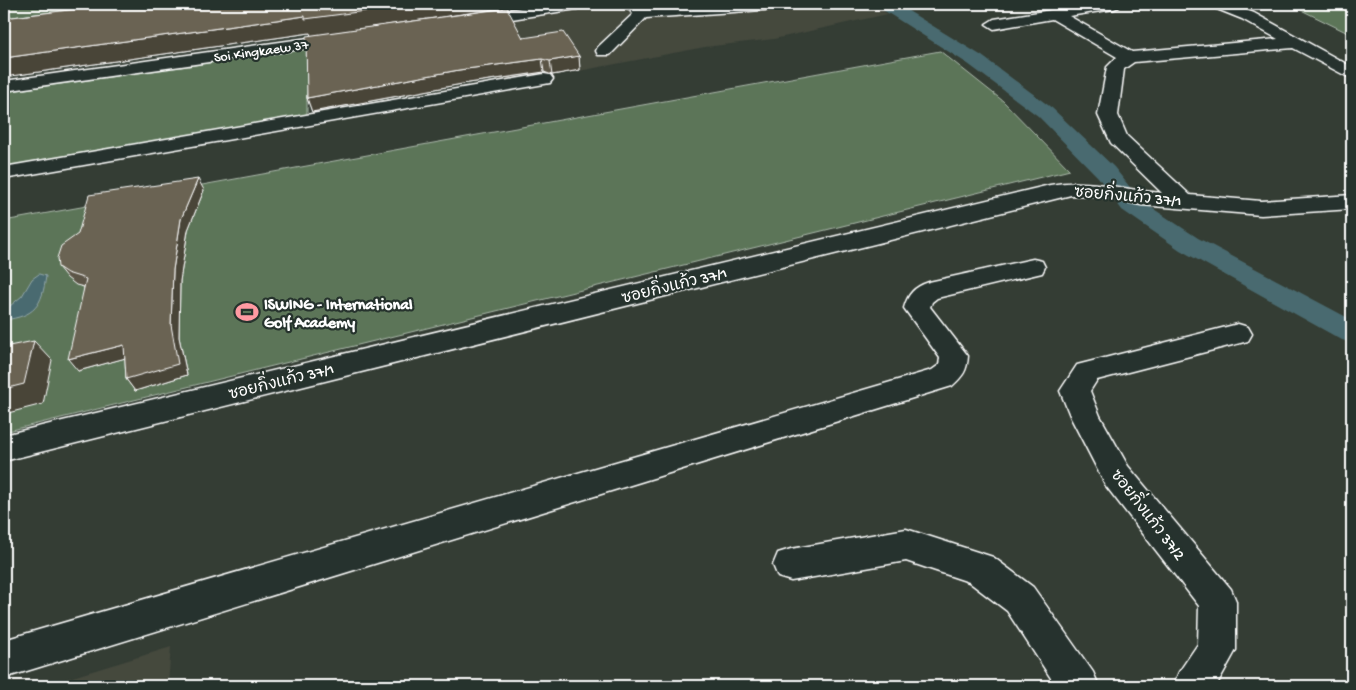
<svg xmlns="http://www.w3.org/2000/svg" width="1356" height="690" font-family="'Gochi Hand','Playpen Sans Thai',sans-serif">
  <style>
    .built { fill: #44483d }
    .green { fill: #5b7459; stroke: #adbaac }
    .water { fill: #496a6f; stroke: #92a6a9 }
    .lines { fill: none; stroke-linecap: round; stroke-linejoin: round }
    .canal { fill: #496a6f; fill-rule: evenodd }
    .minor-casing { stroke: #fff; stroke-width: 3 }
    .minor { fill: #26332d; fill-rule: evenodd }
    .wall { fill: #5b5547; stroke: #fff }
    .shaded-wall { fill: #4a4539; stroke: #fff }
    .building { fill: #6a6352; stroke: #fff }
    .labels { text-anchor: middle; stroke-width: 4.5; stroke-linejoin: round; paint-order: stroke }
    .far-street-label { font-size: 14px; fill: #fff; stroke: #26332d }
    .street-label { font-size: 16px; fill: #fff; stroke: #26332d }
    .poi-label { font-size: 16px; font-weight: bold; fill: #fff; stroke: #26332d; text-anchor: start }
  </style>
  <rect width="100%" height="100%" fill="#343d34"/>
  <filter id="ink" filterUnits="userSpaceOnUse"><feTurbulence type="fractalNoise" baseFrequency=".02" numOctaves="2"/><feDisplacementMap in="SourceGraphic" scale="10" xChannelSelector="R" yChannelSelector="G"/><feConvolveMatrix kernelMatrix="1 2 1 2 8 2 1 2 1" color-interpolation-filters="sRGB"/></filter>
  <g filter="url(#ink)">
    <path class="built" d="M 598,4 L 872,4 L 888,14 L 774,39 L 705,47 L 501,86 L 476,24 Z
      M 171,647 L 168,686 L 43,686 Z"/>
    <path class="green" d="M 4,4 L 189,4 L 4,28 Z
      M 1289,4 L 1352,4 L 1352,35 Z
      M 307,49 L 307,115 L 4,167 L 4,92 Z
      M 940,51 L 1003,101 L 1070,170 L 4,432 L 4,221 Z"/>
    <path class="water" d="M 39,274 L 46,276 C 42,306 35,316 4,320 L 4,311 L 22,296 L 32,279 Z"/>
    <g class="lines">
      <path class="canal" d="M 878,4 L 897,4 L 982,56 L 1052,108 L 1114,167 L 1140,200 L 1198,238 L 1352,320 L 1352,343 L 1342,340 L 1180,250 L 1122,210 L 1098,177 L 1038,116 L 968,64 L 880,8 Z"/>
      <defs>
        <path id="minor" d="M 548,4 L 585,4 L 577,9 L 473,25 L 465,20 L 473,15 Z
          M 624,4 L 640,4 L 646,9 L 733,4 L 786,4 L 778,9 L 646,18 L 610,55 L 598,55 L 596,51 L 598,47 L 633,14 Z
          M 1088,4 L 1121,4 L 1119,7 L 1114,9 L 1069,16 L 1132,52 L 1278,39 L 1242,19 L 1212,7 L 1209,4 L 1230,4 L 1254,13 L 1352,67 L 1352,79 L 1293,48 L 1134,62 L 1124,69 L 1118,115 L 1127,136 L 1190,195 L 1261,201 L 1352,195 L 1352,209 L 1261,215 L 1141,205 L 1098,196 L 1071,195 L 4,461 L 4,435 L 1050,185 C 1090,178 1122,190 1162,193 L 1111,143 L 1098,115 L 1107,67 L 1117,57 L 1052,19 L 994,29 L 986,24 L 994,19 Z
          M 344,33 L 350,34 L 352,38 L 350,42 L 4,91 L 4,81 Z
          M 544,74 L 550,75 L 553,79 L 550,83 L 4,179 L 4,167 Z
          M 1033,259 L 1042,261 L 1045,267 L 1042,273 L 937,298 L 932,302 L 930,307 L 968,356 C 967,371 963,376 952,386 L 4,678 L 4,640 L 932,370 L 939,365 L 940,358 L 904,308 C 908,294 914,287 929,282 Z
          M 1238,324 L 1248,327 L 1252,334 L 1248,341 L 1097,380 L 1090,391 L 1100,416 L 1128,466 L 1231,589 L 1236,601 L 1236,650 L 1216,686 L 1173,686 L 1179,672 L 1198,644 L 1199,606 L 1106,486 L 1071,418 L 1060,391 L 1077,365 Z
          M 906,529 L 993,557 L 1033,587 L 1093,672 L 1099,686 L 1056,686 L 1007,611 L 969,582 L 906,561 L 791,581 L 778,577 L 773,565 L 778,553 L 791,549 Z"/>
      </defs>
      <use href="#minor" class="minor-casing"/>
      <use href="#minor" class="minor"/>
    </g>
    <path class="wall" d="M 117,4 L 515,4 L 502,5 L 503,8 L 523,38 L 579,56 L 580,70 L 552,75 L 544,72 L 462,84 L 312,112 L 307,98 L 311,35 L 310,33 L 4,77 L 4,18 Z
      M 204,190 L 188,230 L 180,281 L 179,337 L 187,375 L 135,391 L 126,379 L 125,358 L 78,371 L 84,287 L 76,285 L 67,278 L 58,267 Z"/>
    <path class="shaded-wall" d="M 418,4 L 515,4 L 502,5 L 503,8 L 311,36 L 310,33 L 4,77 L 4,58 L 305,16 Z
      M 579,56 L 580,70 L 552,75 L 550,61 Z
      M 542,59 L 544,72 L 462,84 L 312,112 L 307,98 L 459,70 Z
      M 198,179 L 204,190 L 188,230 L 180,281 L 179,337 L 187,375 L 135,391 L 126,379 L 171,325 L 173,270 L 181,219 Z
      M 34,341 L 52,360 L 43,404 L 4,414 L 4,389 Z
      M 124,345 L 133,356 L 78,371 L 68,359 Z"/>
    <path class="building" d="M 117,4 L 418,4 L 305,19 L 305,16 L 4,58 L 4,18 Z
      M 507,8 L 523,38 L 563,32 L 579,56 L 550,61 L 542,59 L 459,70 L 307,98 L 306,36 Z
      M 198,179 L 181,219 L 173,270 L 171,325 L 178,364 L 126,379 L 124,345 L 68,359 L 86,279 L 67,273 L 58,267 L 57,258 L 61,246 L 78,234 L 89,195 Z
      M 34,341 L 24,384 L 4,389 L 4,347 Z"/>
  </g>
  <defs>
    <symbol id="stadium-bare" viewBox="-9 -9 18 18"><path d="M0-5a6.5 5 0 1 0 0 10a6.5 5 0 1 0 0-10ZM-3.5-1.8h7v3.6h-7Z" fill="#ff9aa2" stroke="#26332d" stroke-width="2.5" paint-order="stroke"/></symbol>
  </defs>
  <g fill-rule="evenodd">
    <use href="#stadium-bare" x="231" y="296" width="32" height="32"/>
  </g>
  <g class="labels">
    <g class="far-street-label">
      <text transform="translate(261 50) rotate(-8)" y="5">Soi Kingkaew 37</text>
    </g>
    <g class="street-label">
      <text transform="translate(1128 195) rotate(5)" y="6">ซอยกิ่งแก้ว 37/1</text>
      <text transform="translate(674 284) rotate(-14)" y="6">ซอยกิ่งแก้ว 37/1</text>
      <text transform="translate(281 380) rotate(-14)" y="6">ซอยกิ่งแก้ว 37/1</text>
      <text transform="translate(1149 514) rotate(52)" y="6">ซอยกิ่งแก้ว 37/2</text>
    </g>
    <g class="poi-label">
      <text x="264" y="309">ISWING - International<tspan x="264" dy="18">Golf Academy</tspan></text>
    </g>
  </g>
  <rect width="1356" height="690" fill="none" stroke="#26332d" stroke-width="20"/>
  <rect x="10" y="10" width="1336" height="670" fill="none" stroke="#fff" stroke-width="2" filter="url(#ink)"/>
</svg>
